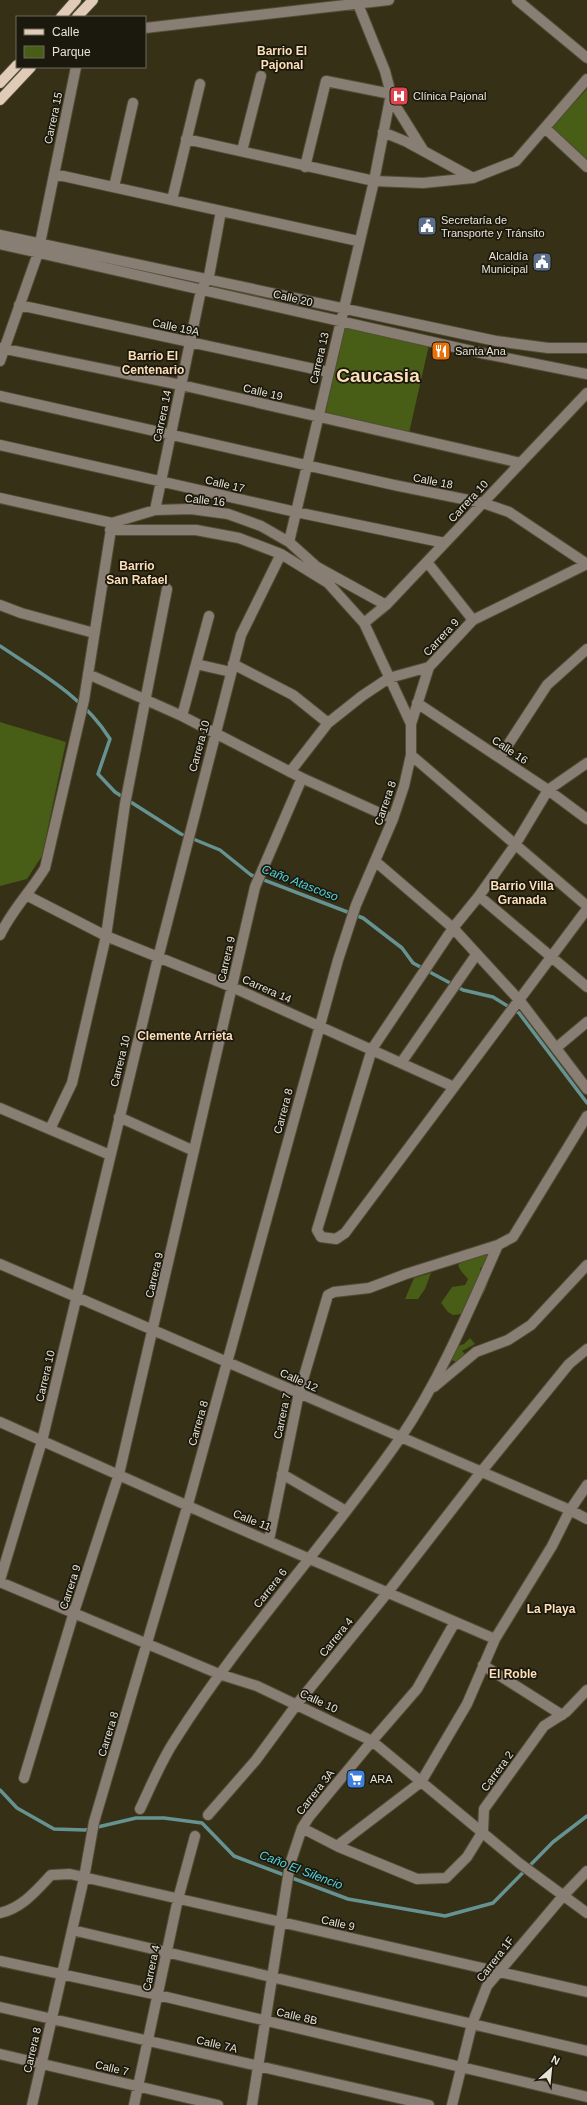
<svg xmlns="http://www.w3.org/2000/svg" width="587" height="2105" font-family="Arial,sans-serif">
  <style>
    .green { fill: #485d15 }
    .lines { fill: none; stroke-linecap: round; stroke-linejoin: round }
    .stream { stroke: #669392; stroke-width: 3.5 }
    .minor-casing { stroke: #524d35; stroke-width: 12 }
    .major-casing { stroke: #524d35; stroke-width: 12 }
    .minor { stroke: #887e74; stroke-width: 10 }
    .major { stroke: #e0cbb8; stroke-width: 10 }
    .labels { text-anchor: middle; stroke-width: 3.5; stroke-linejoin: round; paint-order: stroke }
    .poi-label { font-size: 11px; fill: #e7e3d4; stroke: #1b180d; text-anchor: start }
    .street-label { font-size: 11px; fill: #e7e3d4; stroke: #1b180d }
    .neighbourhood-label { font-size: 12px; font-weight: bold; fill: #fddfb9; stroke: #1b180d }
    .water-label { font-size: 12px; font-style: italic; fill: #52d4dc; stroke: #1b180d }
    .town-label { font-size: 19px; font-weight: bold; fill: #fddfb9; stroke: #1b180d }
  </style>
  <rect width="100%" height="100%" fill="#363017"/>
  <path class="green" d="M 587,89 L 587,163 L 550,129 Z
    M 345,326 L 429,345 L 409,433 L 325,414 Z
    M 0,722 L 66,742 L 42,856 L 27,879 L 0,886 Z
    M 480,1245 L 486,1246 L 491,1249 L 484,1267 L 480,1268 L 481,1275 L 488,1282 C 484,1298 471,1315 453,1315 L 448,1312 L 441,1303 L 452,1287 L 465,1285 L 468,1279 L 461,1271 L 458,1265 L 465,1259 L 468,1250 Z
    M 431,1273 L 425,1289 L 418,1299 L 405,1299 L 414,1278 Z
    M 470,1338 L 475,1344 L 462,1351 L 466,1355 L 458,1363 L 450,1359 L 455,1347 L 464,1344 Z"/>
  <g class="lines">
    <path class="stream" d="M 0,646 C 39,672 85,698 110,739 L 98,774 L 115,792 L 181,834 L 220,850 L 251,875 L 363,918 L 402,948 L 413,963 L 463,990 L 493,997 L 519,1013 L 587,1103
      M 0,1790 L 17,1808 L 54,1829 L 85,1830 L 136,1818 L 164,1818 L 202,1823 L 234,1856 L 348,1899 L 445,1916 L 493,1903 L 553,1842 L 587,1816"/>
    <defs>
      <path id="minor" d="M 517,0 L 587,58
        M 145,28 L 389,0
        M 390,97 L 423,150
        M 545,128 L 587,167
        M 383,132 L 407,142 L 473,178
        M 186,139 L 374,181 L 423,183 L 473,178 L 516,161 L 587,79
        M 242,151 L 261,76
        M 305,167 L 326,81 L 391,94
        M 54,174 L 358,241
        M 114,187 L 133,103
        M 172,200 L 200,84
        M 0,235 L 496,341 L 548,348 L 587,348
        M 0,244 L 481,353 L 587,374
        M 19,305 L 328,372
        M 0,348 L 181,385 L 521,463
        M 0,361 L 38,253 L 76,67
        M 0,396 L 394,485 L 483,503 L 509,512 L 587,564
        M 0,445 L 296,512 L 445,543
        M 0,498 L 112,523 L 155,510 L 191,509 L 228,514 L 261,526 L 289,542 L 317,567 L 386,605
        M 155,510 L 201,290 L 209,276 L 221,211
        M 110,530 L 196,530 L 239,538 L 281,554 L 328,583 L 364,623 L 411,724
        M 289,542 L 374,181 L 391,94 L 385,71 L 358,4
        M 427,562 L 473,620
        M 0,605 L 21,613 L 94,633
        M 364,623 L 386,605 L 587,393
        M 196,664 L 231,672
        M 233,664 L 293,695 L 328,723
        M 88,674 L 182,716 L 302,778 L 393,819
        M 417,703 L 548,790 L 587,819
        M 182,716 L 209,616
        M 411,755 L 587,906
        M 500,757 L 547,685 L 587,649
        M 587,763 L 548,790 L 515,845 L 479,896 L 453,928 L 372,1049 L 317,1230 L 321,1237 L 336,1239 L 345,1233 L 587,909
        M 290,772 L 328,723 L 362,696 L 389,678 L 429,667 L 473,620 L 587,564
        M 375,861 L 453,928 L 520,1001 L 587,1089
        M 26,895 L 106,936 L 232,987 L 454,1087
        M 479,896 L 587,987
        M 0,935 C 12,910 31,891 45,868 L 84,700 L 112,523
        M 556,1048 L 587,1022
        M 401,1063 L 476,955
        M 0,1108 L 110,1155
        M 119,1117 L 194,1151
        M 50,1129 L 72,1083 L 106,936 L 125,804 L 167,589
        M 0,1264 L 570,1510 L 587,1519
        M 434,1387 L 476,1352 L 508,1340 L 531,1325 L 587,1265
        M 0,1422 L 215,1518 L 495,1639
        M 282,1474 L 346,1511
        M 269,1540 L 299,1393 L 328,1295 L 334,1292 L 369,1288 L 406,1274 L 498,1245
        M 0,1580 L 42,1441 L 158,958 L 241,635 L 281,554
        M 0,1582 L 219,1674 L 257,1686 L 372,1741 L 519,1863 L 587,1913
        M 483,1665 L 562,1715
        M 24,1778 L 74,1612 L 119,1474 L 255,887 L 302,778
        M 140,1809 C 151,1786 161,1761 175,1740 C 242,1634 329,1541 401,1437 C 441,1378 469,1310 498,1245 L 513,1237 L 587,1116
        M 208,1815 L 256,1760 L 297,1704 L 388,1592 L 481,1472 L 569,1364 L 587,1349
        M 302,1828 L 339,1847 L 417,1879 L 446,1878 L 467,1857 L 483,1831 L 484,1809 L 544,1726 L 566,1712 L 587,1690
        M 337,1846 L 421,1782 L 467,1704 L 495,1639 L 552,1546 L 570,1510 L 587,1485
        M 0,1913 C 22,1908 36,1891 51,1875 L 70,1874 L 587,1992
        M 72,1930 L 587,2051
        M 0,1961 L 158,1995 L 587,2097
        M 0,2007 L 429,2105
        M 0,2054 L 218,2105
        M 32,2105 L 84,1878 L 94,1822 L 188,1504 L 338,960 L 356,905 L 393,819 L 404,786 L 411,755 L 411,724 L 429,667
        M 134,2105 L 178,1899 L 195,1836
        M 252,2105 L 290,1864 L 302,1828 L 309,1817 L 372,1741 L 417,1689 L 455,1622
        M 452,2105 L 472,2024 L 487,1986 L 563,1896 L 587,1871"/>
      <path id="major" d="M 61,17 L 76,0
        M 77,17 L 93,0
        M 0,83 L 17,65
        M 0,100 L 31,67"/>
    </defs>
    <use href="#minor" class="minor-casing"/>
    <use href="#major" class="major-casing"/>
    <use href="#minor" class="minor"/>
    <use href="#major" class="major"/>
  </g>
  <defs>
    <symbol id="hospital-square" viewBox="-11 -11 22 22"><rect x="-9" y="-9" width="18" height="18" rx="4" fill="#e0444e" stroke="#1b180d"/><path d="M-5-5h3v3.5h4V-5h3V5h-3V1.5h-4V5h-3Z" fill="#fff"/></symbol>
    <symbol id="civic-square" viewBox="-11 -11 22 22"><rect x="-9" y="-9" width="18" height="18" rx="4" fill="#5c6f8a" stroke="#1b180d"/><path d="M-.6-6.5H3V-4.5H.6V-3L4-1V1h2V6H-6V1h2V-1L-.6-3ZM-1.2 2.5V6h2.4V2.5Z" fill="#fff"/></symbol>
    <symbol id="restaurant-square" viewBox="-11 -11 22 22"><rect x="-9" y="-9" width="18" height="18" rx="4" fill="#e8710a" stroke="#1b180d"/><path d="M-5-6h1v4h1v-4h1v4h1v-4h1v5L-1.5 .5V6h-2V.5L-5-1ZM5-6V6H3V1.5H1.5Q1.5-4 5-6Z" fill="#fff"/></symbol>
    <symbol id="supermarket-square" viewBox="-11 -11 22 22"><rect x="-9" y="-9" width="18" height="18" rx="4" fill="#3f7fe0" stroke="#1b180d"/><path d="M-6-5.5h2.5l.6 2H6L4.5 2H-2.5L-4.4-4H-6ZM-1.5 3.2a1.3 1.3 0 1 0 .1 0ZM3 3.2a1.3 1.3 0 1 0 .1 0Z" fill="#fff"/></symbol>
  </defs>
  <g fill-rule="evenodd">
    <use href="#hospital-square" x="388" y="85" width="22" height="22"/>
    <use href="#civic-square" x="416" y="215" width="22" height="22"/>
    <use href="#civic-square" x="531" y="251" width="22" height="22"/>
    <use href="#restaurant-square" x="430" y="340" width="22" height="22"/>
    <use href="#supermarket-square" x="345" y="1768" width="22" height="22"/>
  </g>
  <g class="labels">
    <g class="poi-label">
      <text x="413" y="100">Clínica Pajonal</text>
      <text x="441" y="224">Secretaría de<tspan x="441" dy="13">Transporte y Tránsito</tspan></text>
      <text x="528" y="260" text-anchor="end">Alcaldía<tspan x="528" dy="13">Municipal</tspan></text>
      <text x="455" y="355">Santa Ana</text>
      <text x="370" y="1783">ARA</text>
    </g>
    <g class="street-label">
      <text transform="translate(53 118) rotate(-78)" y="4">Carrera 15</text>
      <text transform="translate(293 298) rotate(13)" y="4">Calle 20</text>
      <text transform="translate(176 327) rotate(12)" y="4">Calle 19A</text>
      <text transform="translate(319 358) rotate(-77)" y="4">Carrera 13</text>
      <text transform="translate(263 392) rotate(13)" y="4">Calle 19</text>
      <text transform="translate(162 416) rotate(-78)" y="4">Carrera 14</text>
      <text transform="translate(433 481) rotate(11)" y="4">Calle 18</text>
      <text transform="translate(225 484) rotate(13)" y="4">Calle 17</text>
      <text transform="translate(205 500) rotate(6)" y="4">Calle 16</text>
      <text transform="translate(468 501) rotate(-47)" y="4">Carrera 10</text>
      <text transform="translate(441 637) rotate(-47)" y="4">Carrera 9</text>
      <text transform="translate(199 746) rotate(-75)" y="4">Carrera 10</text>
      <text transform="translate(510 750) rotate(34)" y="4">Calle 16</text>
      <text transform="translate(385 803) rotate(-71)" y="4">Carrera 8</text>
      <text transform="translate(226 959) rotate(-77)" y="4">Carrera 9</text>
      <text transform="translate(267 989) rotate(24)" y="4">Carrera 14</text>
      <text transform="translate(120 1061) rotate(-76)" y="4">Carrera 10</text>
      <text transform="translate(283 1111) rotate(-75)" y="4">Carrera 8</text>
      <text transform="translate(154 1275) rotate(-77)" y="4">Carrera 9</text>
      <text transform="translate(45 1376) rotate(-77)" y="4">Carrera 10</text>
      <text transform="translate(299 1380) rotate(24)" y="4">Calle 12</text>
      <text transform="translate(282 1416) rotate(-78)" y="4">Carrera 7</text>
      <text transform="translate(198 1423) rotate(-74)" y="4">Carrera 8</text>
      <text transform="translate(252 1520) rotate(22)" y="4">Calle 11</text>
      <text transform="translate(70 1587) rotate(-72)" y="4">Carrera 9</text>
      <text transform="translate(270 1588) rotate(-52)" y="4">Carrera 6</text>
      <text transform="translate(336 1637) rotate(-51)" y="4">Carrera 4</text>
      <text transform="translate(319 1701) rotate(25)" y="4">Calle 10</text>
      <text transform="translate(108 1734) rotate(-73)" y="4">Carrera 8</text>
      <text transform="translate(497 1771) rotate(-54)" y="4">Carrera 2</text>
      <text transform="translate(315 1792) rotate(-52)" y="4">Carrera 3A</text>
      <text transform="translate(338 1923) rotate(13)" y="4">Calle 9</text>
      <text transform="translate(495 1959) rotate(-52)" y="4">Carrera 1F</text>
      <text transform="translate(151 1968) rotate(-78)" y="4">Carrera 4</text>
      <text transform="translate(297 2016) rotate(13)" y="4">Calle 8B</text>
      <text transform="translate(217 2044) rotate(13)" y="4">Calle 7A</text>
      <text transform="translate(32 2050) rotate(-77)" y="4">Carrera 8</text>
      <text transform="translate(112 2068) rotate(13)" y="4">Calle 7</text>
    </g>
    <g class="neighbourhood-label">
      <text x="282" y="55">Barrio El<tspan x="282" dy="14">Pajonal</tspan></text>
      <text x="153" y="360">Barrio El<tspan x="153" dy="14">Centenario</tspan></text>
      <text x="137" y="570">Barrio<tspan x="137" dy="14">San Rafael</tspan></text>
      <text x="522" y="890">Barrio Villa<tspan x="522" dy="14">Granada</tspan></text>
      <text x="185" y="1040">Clemente Arrieta</text>
      <text x="551" y="1613">La Playa</text>
      <text x="513" y="1678">El Roble</text>
    </g>
    <g class="water-label">
      <text transform="translate(300 883) rotate(21)" y="4">Caño Atascoso</text>
      <text transform="translate(301 1870) rotate(21)" y="4">Caño El Silencio</text>
    </g>
    <g class="town-label">
      <text x="378" y="382">Caucasia</text>
    </g>
  </g>
  <rect x="16" y="16" width="130" height="52" fill="#1b180d" stroke="#6d695d"/>
  <rect x="24" y="29" width="20" height="6" fill="#e0cbb8" stroke="#6d695d"/>
  <text x="52" y="36" font-size="12" fill="#e7e3d4">Calle</text>
  <rect x="24" y="46" width="20" height="12" fill="#485d15" stroke="#6d695d"/>
  <text x="52" y="56" font-size="12" fill="#e7e3d4">Parque</text>
  <g transform="translate(551 2069) rotate(27)" stroke="#1b180d" stroke-width="3" paint-order="stroke">
  <path d="M0-3L7 15L0 10L-7 15Z" fill="#e7e3d4"/>
  <text y="-6" font-size="11" font-weight="bold" text-anchor="middle" fill="#e7e3d4">N</text>
  </g>
</svg>
